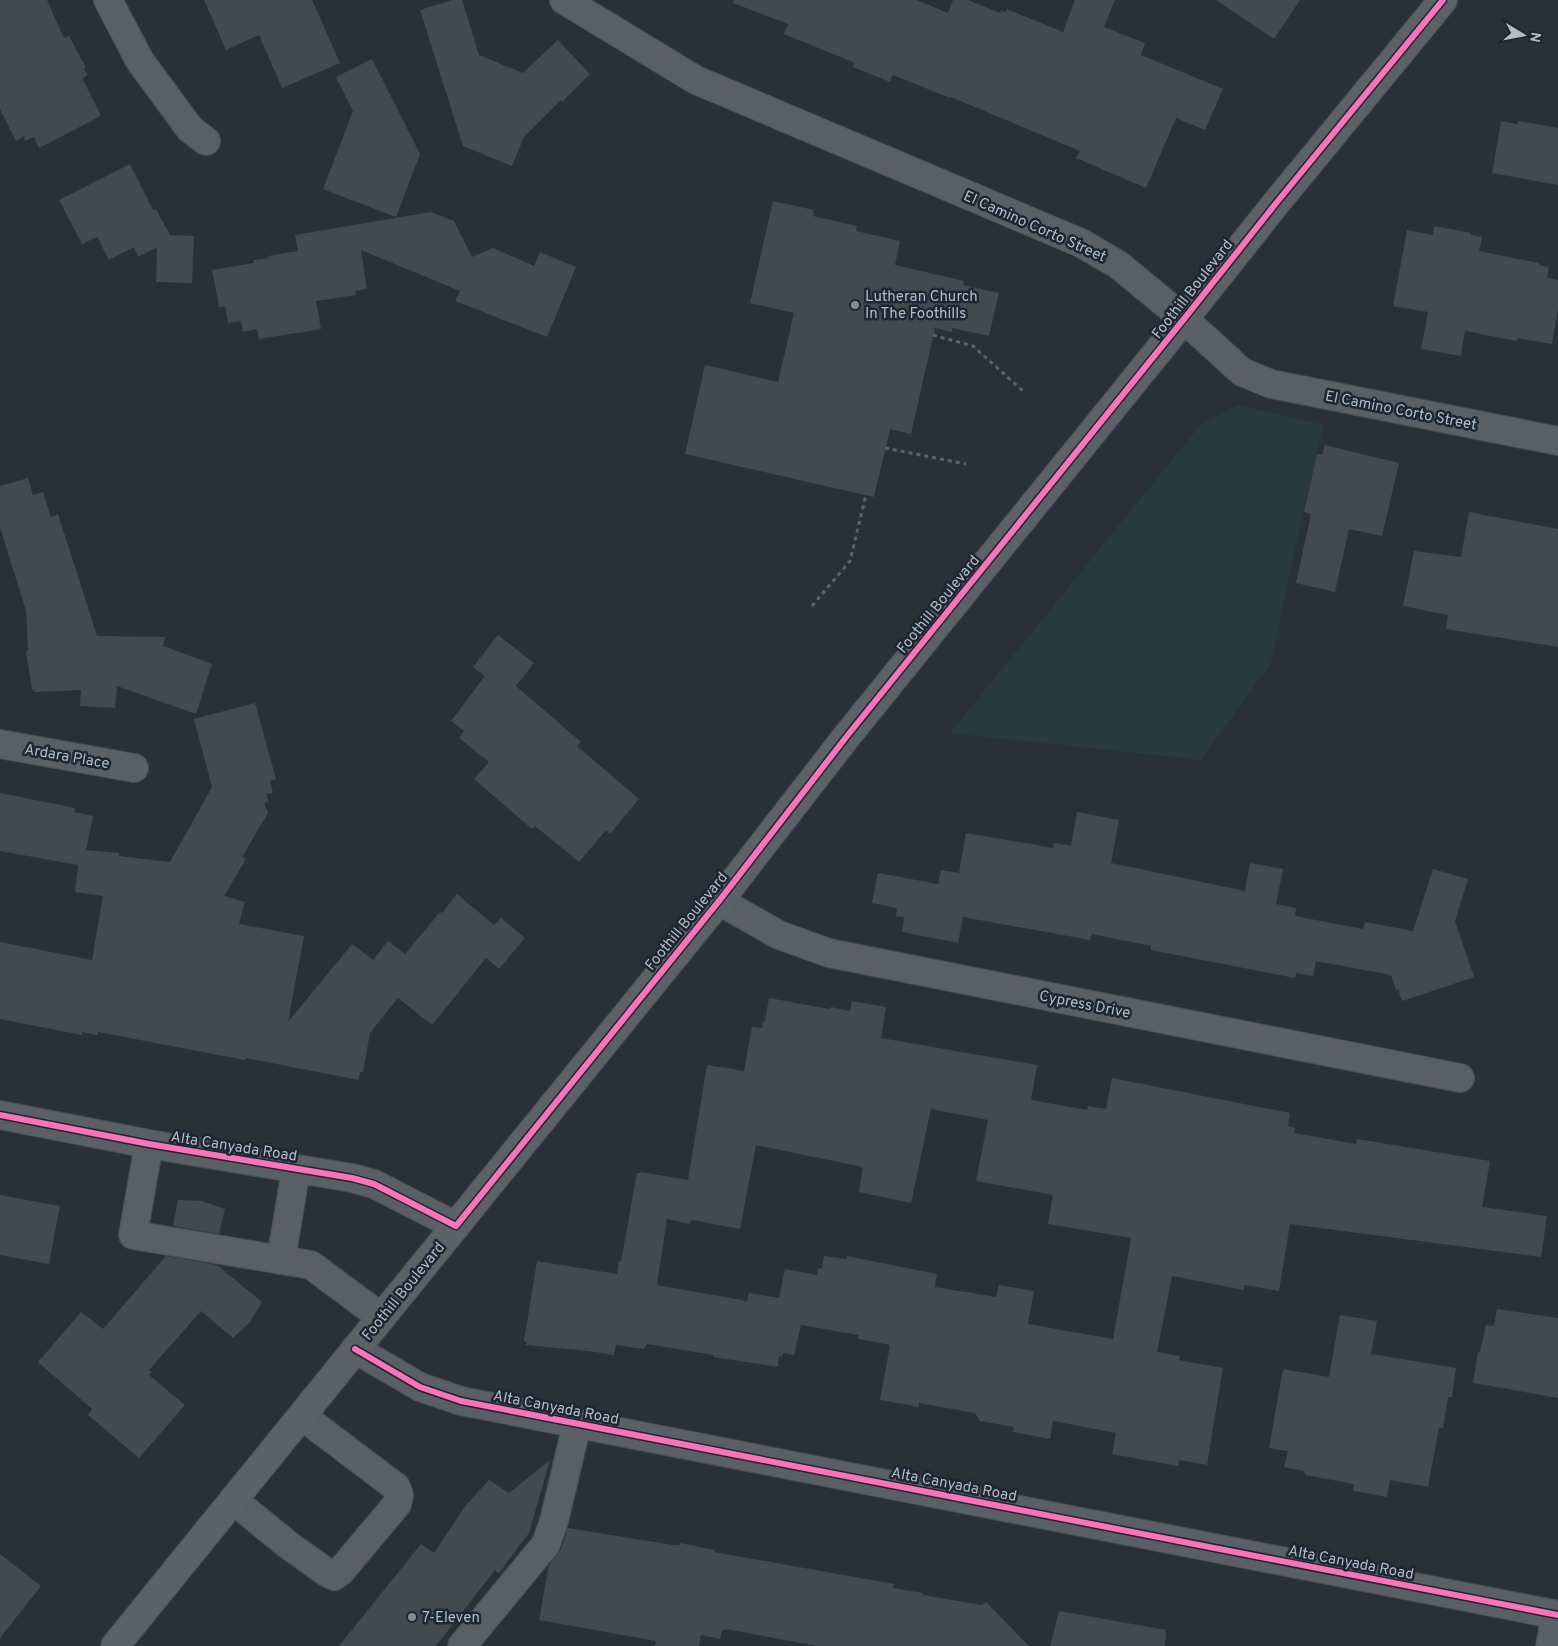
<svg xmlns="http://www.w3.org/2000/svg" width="1558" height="1646" font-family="Overpass,sans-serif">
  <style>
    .green { fill: #273a3e }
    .building { fill: #444950; fill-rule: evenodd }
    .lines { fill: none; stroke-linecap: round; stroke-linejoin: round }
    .minor-casing { stroke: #484c53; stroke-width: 30 }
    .major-casing { stroke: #484c55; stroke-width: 30 }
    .path { stroke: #5d636a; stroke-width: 3; stroke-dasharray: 4 4; stroke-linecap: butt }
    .minor { stroke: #5a5e66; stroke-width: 28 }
    .major { stroke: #5c6168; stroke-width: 28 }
    .cycleway-casing { stroke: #1d2633; stroke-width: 9 }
    .cycleway { stroke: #fb73b8; stroke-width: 6 }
    .poi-dot { fill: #848b96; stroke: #1d2633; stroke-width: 2 }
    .labels { text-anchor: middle; stroke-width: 5; stroke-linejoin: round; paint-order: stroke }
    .street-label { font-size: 15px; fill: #b4bcc9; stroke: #1d2633 }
    .poi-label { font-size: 15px; fill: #b4bcc9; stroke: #1d2633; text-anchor: start }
  </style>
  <rect width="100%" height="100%" fill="#2a3038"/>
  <path class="green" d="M 1238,405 L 1324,425 L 1297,539 L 1271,663 L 1201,760 L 950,733 L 1201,424 Z"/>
  <path class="building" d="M 0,0 L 47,0 L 64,38 L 69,36 L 86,68 L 84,69 L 88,75 L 82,78 L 101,116 L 39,148 L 34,137 L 25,141 L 24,136 L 16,141 L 0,109 Z
    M 204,0 L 312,0 L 340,63 L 282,88 L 259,35 L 226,50 Z
    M 452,0 L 462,0 L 479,55 L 523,73 L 558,40 L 590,74 L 562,102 L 561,100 L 524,137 L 512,166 L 463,146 L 420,10 Z
    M 734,0 L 917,0 L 948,13 L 953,0 L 968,0 L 1000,13 L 1001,10 L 1006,12 L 1007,9 L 1063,32 L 1075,0 L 1115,0 L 1104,27 L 1145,43 L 1141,55 L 1223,89 L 1205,130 L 1176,118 L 1146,188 L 1076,158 L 1080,151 L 951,97 L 950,98 L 893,75 L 890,82 L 853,67 L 855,63 L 784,34 L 788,24 L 733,3 Z
    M 1216,0 L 1300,0 L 1274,39 Z
    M 372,59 L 420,154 L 396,217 L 323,189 L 353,111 L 336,77 Z
    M 1501,121 L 1517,124 L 1518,121 L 1558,128 L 1558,185 L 1492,173 Z
    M 130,164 L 153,210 L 156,209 L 170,235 L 194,236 L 192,283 L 156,282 L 157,247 L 138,257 L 134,247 L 109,260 L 97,237 L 82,244 L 59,200 Z
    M 773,201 L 814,210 L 813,216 L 857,226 L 856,231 L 900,241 L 895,265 L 964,281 L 963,285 L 999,293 L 989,336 L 952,328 L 952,332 L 935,328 L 911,434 L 890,429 L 874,497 L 685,454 L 705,365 L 778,382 L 794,313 L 750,303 Z
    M 430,212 L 454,221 L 472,257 L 493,248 L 534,266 L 540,252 L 576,267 L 547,337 L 455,301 L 460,291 L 361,250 L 367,289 L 355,291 L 356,295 L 316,301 L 321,329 L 259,339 L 257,329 L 243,332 L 241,321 L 228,323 L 225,306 L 219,307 L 212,270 L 254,263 L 253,260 L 269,258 L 268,256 L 298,251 L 295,235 Z
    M 1434,226 L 1471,233 L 1471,235 L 1482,237 L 1479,251 L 1539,263 L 1539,265 L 1549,267 L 1547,278 L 1558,280 L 1558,310 L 1552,344 L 1517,338 L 1517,341 L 1465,331 L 1461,356 L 1421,349 L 1428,312 L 1393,306 L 1407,230 L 1433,235 Z
    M 1325,445 L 1399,463 L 1382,536 L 1349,529 L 1335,592 L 1296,583 L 1311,514 L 1304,512 L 1317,454 L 1322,455 Z
    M 28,478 L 33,495 L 43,492 L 51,517 L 58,514 L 97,636 L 165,637 L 163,646 L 212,664 L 196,714 L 117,686 L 115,708 L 80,706 L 81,690 L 35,692 L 35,689 L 32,690 L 26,651 L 28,651 L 26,611 L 0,527 L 0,486 Z
    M 1469,512 L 1558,529 L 1558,647 L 1446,629 L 1448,615 L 1403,606 L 1414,551 L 1461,557 Z
    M 498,635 L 534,663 L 516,686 L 581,742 L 577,746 L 639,799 L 610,834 L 606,830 L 579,862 L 535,826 L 532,829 L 474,779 L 489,762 L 459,738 L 464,731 L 451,721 L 485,676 L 473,667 Z
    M 255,703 L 276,779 L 270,781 L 273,793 L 266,794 L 269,802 L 264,803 L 268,813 L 242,857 L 246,859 L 224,896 L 245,902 L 239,924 L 304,936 L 288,1022 L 352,944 L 373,960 L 388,941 L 405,954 L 440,912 L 442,913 L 457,894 L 494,925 L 501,918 L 525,938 L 499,969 L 486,958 L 432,1025 L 398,998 L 370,1033 L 363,1072 L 360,1072 L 359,1080 L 261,1061 L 246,1058 L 245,1060 L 98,1032 L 97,1035 L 82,1032 L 82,1035 L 0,1019 L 0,942 L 92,960 L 103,896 L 75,892 L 78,865 L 0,851 L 0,793 L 75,808 L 74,812 L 93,816 L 86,850 L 119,853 L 119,856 L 170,862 L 212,787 L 194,719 Z
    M 1077,812 L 1119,820 L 1111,863 L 1245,891 L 1250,863 L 1283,869 L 1276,904 L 1296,908 L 1295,916 L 1363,929 L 1365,922 L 1413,931 L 1433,869 L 1468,879 L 1455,921 L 1474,977 L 1402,1001 L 1398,989 L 1396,990 L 1391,975 L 1316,961 L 1313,976 L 1296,973 L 1295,978 L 1151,950 L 1151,946 L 1092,934 L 1090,940 L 963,917 L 958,943 L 902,932 L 904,917 L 896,916 L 897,908 L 872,903 L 878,873 L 938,884 L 941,870 L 959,873 L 966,833 L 1053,848 L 1054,843 L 1071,846 Z
    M 769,998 L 830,1009 L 831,1007 L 850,1011 L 852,1001 L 886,1007 L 881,1038 L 1037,1065 L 1031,1100 L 1087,1110 L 1088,1106 L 1106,1109 L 1112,1078 L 1290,1113 L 1288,1126 L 1295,1128 L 1294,1133 L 1356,1144 L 1357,1139 L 1490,1161 L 1482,1207 L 1547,1216 L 1541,1257 L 1290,1224 L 1279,1291 L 1244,1285 L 1244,1290 L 1172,1276 L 1157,1352 L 1180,1356 L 1179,1360 L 1223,1368 L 1207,1465 L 1179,1460 L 1178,1466 L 1112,1454 L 1116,1433 L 1053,1421 L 1050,1439 L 1013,1432 L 1014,1427 L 980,1421 L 975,1413 L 919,1403 L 919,1407 L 880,1400 L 890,1345 L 858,1339 L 859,1335 L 801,1325 L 794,1355 L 783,1353 L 782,1357 L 779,1356 L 778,1367 L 713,1357 L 713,1355 L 647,1344 L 644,1349 L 616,1345 L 614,1355 L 589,1351 L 526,1345 L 527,1342 L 524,1341 L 537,1261 L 617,1274 L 619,1261 L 621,1261 L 637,1173 L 641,1173 L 641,1172 L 688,1180 L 707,1065 L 744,1071 L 752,1027 L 762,1028 L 763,1021 L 765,1021 ZM 931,1109 L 988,1120 L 976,1181 L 1053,1195 L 1048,1224 L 1131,1238 L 1113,1339 L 1028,1324 L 1034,1291 L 999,1285 L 996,1297 L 935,1287 L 937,1274 L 847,1256 L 847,1259 L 824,1256 L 822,1269 L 818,1268 L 817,1275 L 785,1269 L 779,1298 L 749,1293 L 747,1301 L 657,1285 L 667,1219 L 690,1224 L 692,1220 L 740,1229 L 756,1145 L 863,1167 L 859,1192 L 911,1203 Z
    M 0,1195 L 60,1206 L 49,1264 L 0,1255 Z
    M 178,1200 L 202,1201 L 225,1209 L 219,1234 L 173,1226 Z
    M 166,1256 L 217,1265 L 262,1302 L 250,1322 L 233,1338 L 201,1311 L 149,1370 L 152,1372 L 149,1375 L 185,1405 L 139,1458 L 88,1415 L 92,1409 L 38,1362 L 81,1312 L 103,1329 Z
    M 1497,1309 L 1558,1318 L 1558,1398 L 1473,1383 L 1478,1352 L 1480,1352 L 1486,1325 L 1494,1326 Z
    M 1340,1315 L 1377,1321 L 1371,1354 L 1456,1368 L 1452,1397 L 1448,1397 L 1443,1428 L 1439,1428 L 1428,1487 L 1390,1480 L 1387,1497 L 1353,1491 L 1354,1484 L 1305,1475 L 1304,1471 L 1284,1467 L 1288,1451 L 1269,1448 L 1283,1369 L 1329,1377 Z
    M 550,1460 L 529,1533 L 499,1573 L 495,1570 L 436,1646 L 339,1646 L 421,1544 L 434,1553 L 466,1505 L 489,1480 L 509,1493 Z
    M 568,1528 L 673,1545 L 680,1545 L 680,1543 L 714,1550 L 714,1552 L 894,1584 L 893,1588 L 923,1593 L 923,1595 L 981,1605 L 986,1602 L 1029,1646 L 817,1646 L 726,1629 L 725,1630 L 722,1630 L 720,1639 L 701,1635 L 699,1646 L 655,1646 L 656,1641 L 539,1620 L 549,1565 L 561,1549 Z
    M 0,1554 L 41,1586 L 0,1638 Z
    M 1059,1611 L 1166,1630 L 1165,1646 L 1050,1646 Z"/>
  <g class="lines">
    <defs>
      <path id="minor" d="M 108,0 L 140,61 L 190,129 L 206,141
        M 564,0 L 696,80 L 1081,243 L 1117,264 L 1126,271 L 1184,319 L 1242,372 L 1271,384 L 1558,441
        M 0,744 L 134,768
        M 719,901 L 779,935 L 829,953 L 1460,1078
        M 0,1115 L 149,1144 L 352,1178 L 374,1184 L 456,1226
        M 149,1144 L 133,1235 L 311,1265 L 381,1317
        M 281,1260 L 296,1169
        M 355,1349 L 420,1387 L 461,1401 L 1558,1615
        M 233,1500 L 287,1544 L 326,1572 L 334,1576 L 340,1572 L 397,1504 L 399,1495 L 396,1487 L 302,1416
        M 462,1646 L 546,1544 L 554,1521 L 577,1424
        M 1550,1646 L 1556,1615"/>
      <path id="major" d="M 115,1646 L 719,901 L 847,736 L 1184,319 L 1277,202 L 1443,0"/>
    </defs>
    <use href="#minor" class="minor-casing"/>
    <use href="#major" class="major-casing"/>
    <path class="path" d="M 933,335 L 973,346 L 1024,392
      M 885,448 L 966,464
      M 812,606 L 850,561 L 866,495"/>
    <use href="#minor" class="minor"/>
    <use href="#major" class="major"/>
    <defs>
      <path id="cycleway" d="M 0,1115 L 149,1144 L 352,1178 L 374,1184 L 456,1226 L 719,901 L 847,736 L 1184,319 L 1277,202 L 1443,0
        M 355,1349 L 420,1387 L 461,1401 L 1558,1615"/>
    </defs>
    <use href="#cycleway" class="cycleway-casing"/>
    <use href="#cycleway" class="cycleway"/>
  </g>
  <g class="poi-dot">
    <circle cx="855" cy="305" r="5"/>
    <circle cx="412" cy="1617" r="5"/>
  </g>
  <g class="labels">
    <g class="street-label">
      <text transform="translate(1035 226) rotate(24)" y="5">El Camino Corto Street</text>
      <text transform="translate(1192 289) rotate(-52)" y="5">Foothill Boulevard</text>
      <text transform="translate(1401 410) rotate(11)" y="5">El Camino Corto Street</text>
      <text transform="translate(938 604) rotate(-51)" y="5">Foothill Boulevard</text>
      <text transform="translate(67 756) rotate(10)" y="5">Ardara Place</text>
      <text transform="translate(686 921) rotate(-51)" y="5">Foothill Boulevard</text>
      <text transform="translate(1085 1004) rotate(11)" y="5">Cypress Drive</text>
      <text transform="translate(234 1146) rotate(9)" y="5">Alta Canyada Road</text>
      <text transform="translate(403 1291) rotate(-51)" y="5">Foothill Boulevard</text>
      <text transform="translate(556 1407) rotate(11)" y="5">Alta Canyada Road</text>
      <text transform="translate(954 1484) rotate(11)" y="5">Alta Canyada Road</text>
      <text transform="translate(1351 1562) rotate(11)" y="5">Alta Canyada Road</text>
    </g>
    <g class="poi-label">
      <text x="865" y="301">Lutheran Church<tspan x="865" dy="17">In The Foothills</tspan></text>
      <text x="422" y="1622">7-Eleven</text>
    </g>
  </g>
  <g transform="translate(1523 35) rotate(100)" stroke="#1d2633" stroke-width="4" paint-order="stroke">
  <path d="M0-4L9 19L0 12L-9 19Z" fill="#b4bcc9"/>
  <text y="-8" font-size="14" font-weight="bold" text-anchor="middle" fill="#b4bcc9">N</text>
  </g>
</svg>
